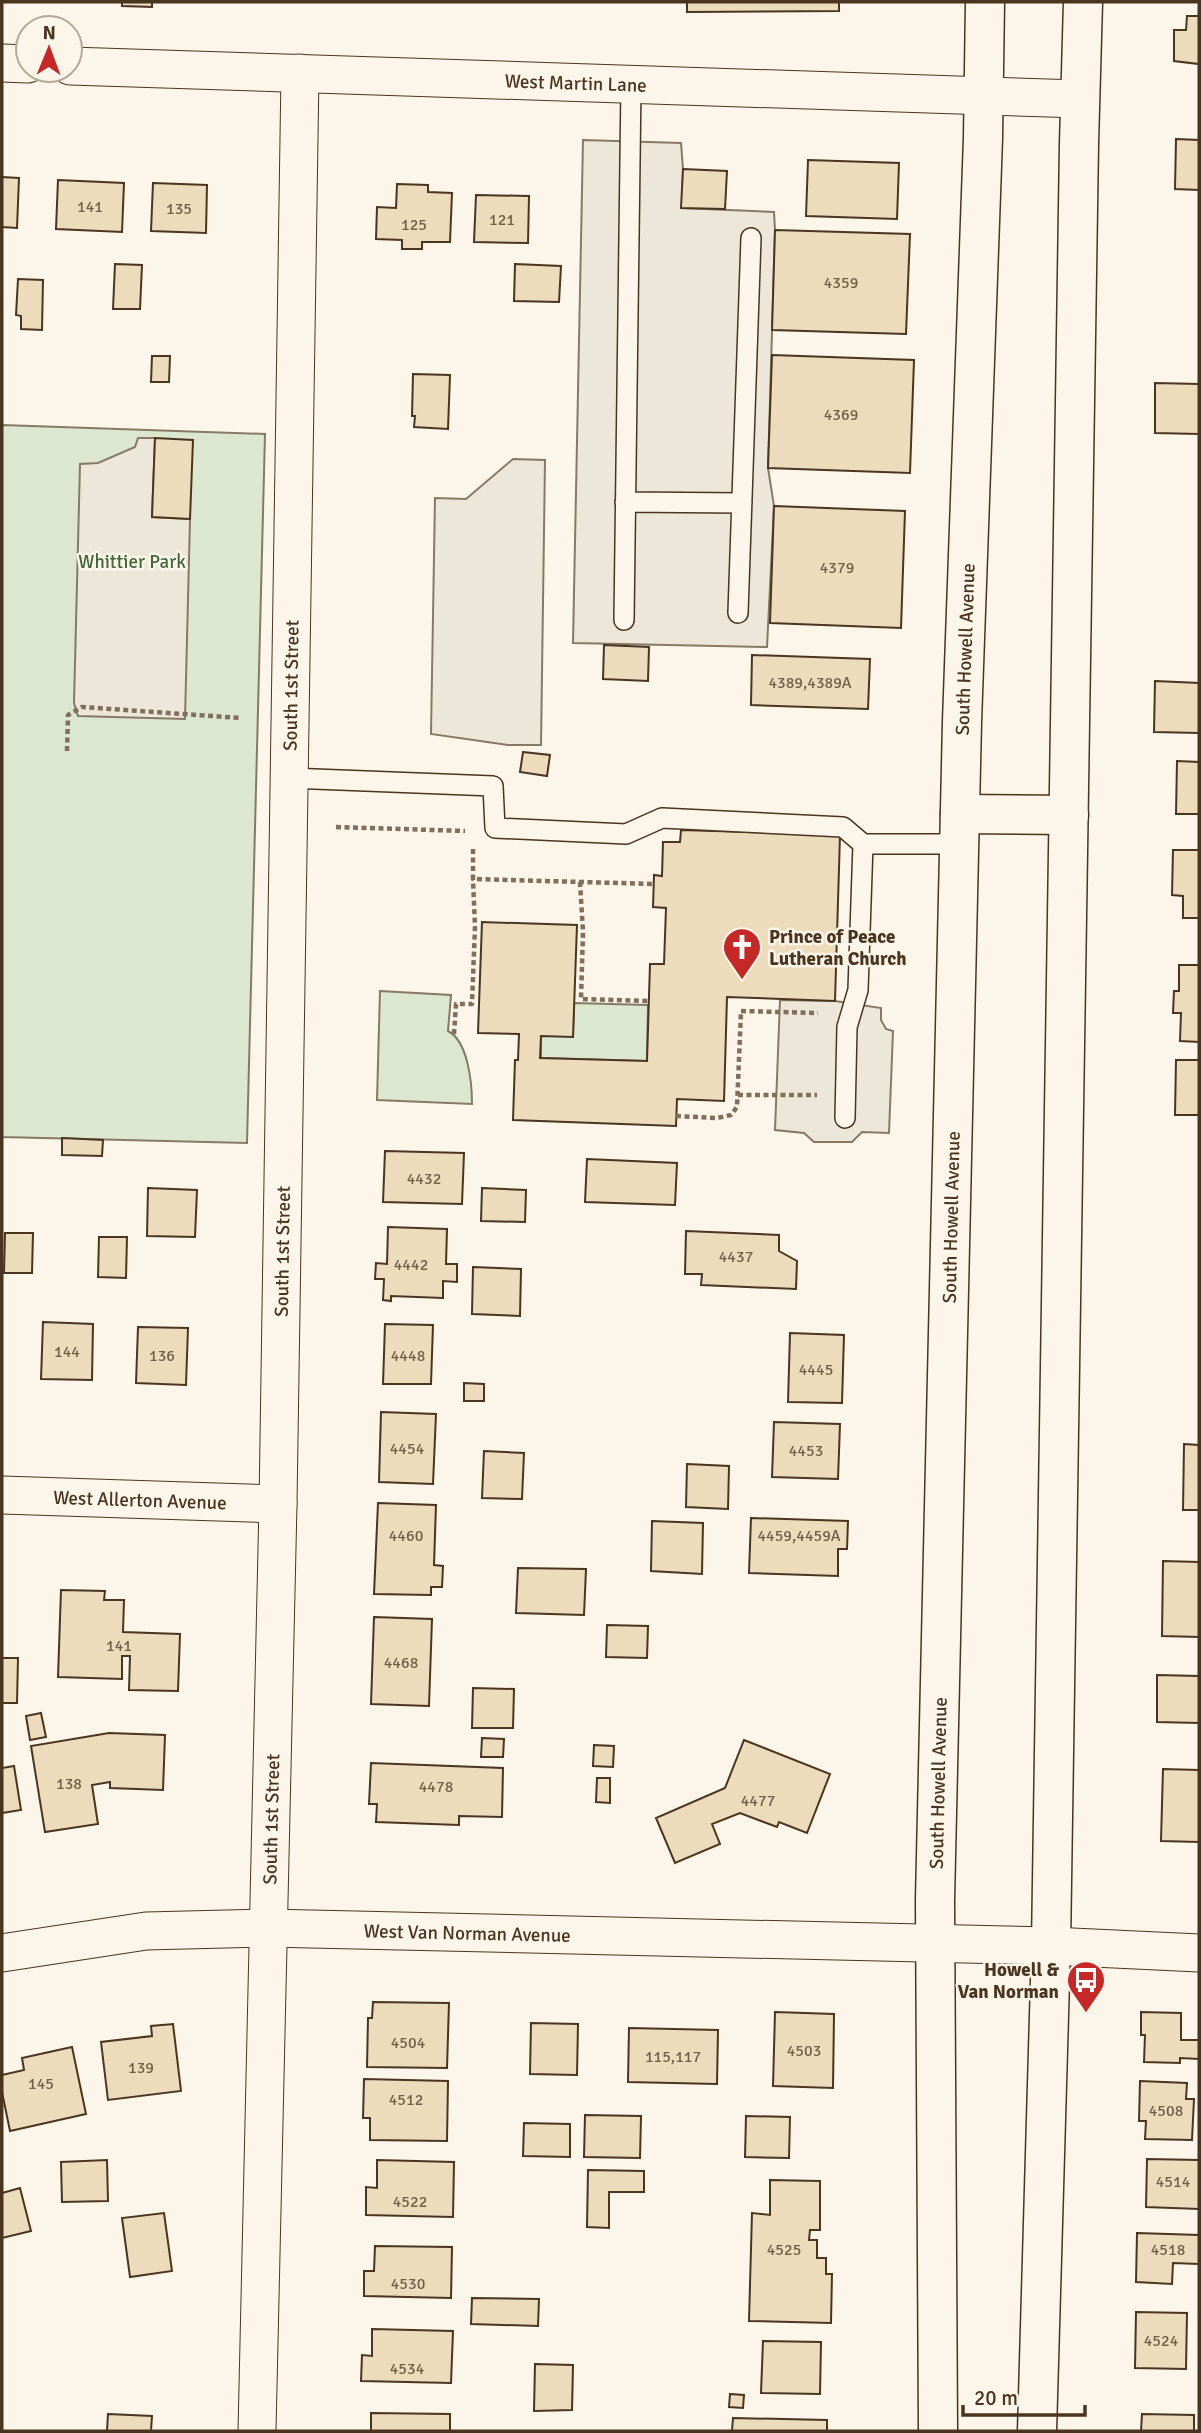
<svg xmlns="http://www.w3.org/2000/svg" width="1201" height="2433" font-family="Signika,sans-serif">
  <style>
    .green { fill: #dce7d0; stroke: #887966; stroke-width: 2 }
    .parking { fill: #ede7d9; stroke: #887966; stroke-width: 2 }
    .building { fill: #ecdcbc; stroke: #4a3520; stroke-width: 2 }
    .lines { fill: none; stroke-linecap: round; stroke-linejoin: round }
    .service-casing { stroke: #4a3520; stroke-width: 22 }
    .minor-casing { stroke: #4a3520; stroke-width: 39 }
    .primary-casing { stroke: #4a3520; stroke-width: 41 }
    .path { stroke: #7f6f5c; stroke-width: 4.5; stroke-dasharray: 5 3.5; stroke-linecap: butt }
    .service { stroke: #fbf6e9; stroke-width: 19 }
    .minor { stroke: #fbf6e9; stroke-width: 37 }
    .primary { stroke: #fbf6e9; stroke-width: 38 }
    .labels { text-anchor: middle; stroke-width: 5; stroke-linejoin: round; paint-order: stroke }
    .number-label { font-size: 16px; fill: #725f47 }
    .street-label { font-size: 19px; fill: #4a3520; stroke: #fbf6e9 }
    .park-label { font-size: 19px; fill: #436837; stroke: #fbf6e9 }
    .poi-label { font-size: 19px; font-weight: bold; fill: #4a3520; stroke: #fbf6e9; text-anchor: start }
  </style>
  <rect width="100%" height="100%" fill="#fbf6e9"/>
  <path class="green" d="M 2,425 L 265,434 L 247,1143 L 2,1137 Z
    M 380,991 L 451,995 L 448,1031 C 468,1041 472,1083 472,1104 L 377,1100 Z
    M 574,1003 L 648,1005 L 647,1061 L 541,1058 L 541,1036 L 573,1036 Z"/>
  <path class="parking" d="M 583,140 L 681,143 L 683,169 L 682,208 L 774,212 L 775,230 L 768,468 L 774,506 L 767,647 L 573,643 Z
    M 138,438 L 155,438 L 152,517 L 190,519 L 185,719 L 78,716 L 74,703 L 80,464 L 98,463 L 135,447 Z
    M 513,459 L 545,460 L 541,745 L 508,745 L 431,734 L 435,498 L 466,499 Z
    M 780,1000 L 835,1001 L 881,1008 L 881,1020 L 886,1029 L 893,1031 L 889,1133 L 862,1132 L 852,1142 L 814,1142 L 804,1133 L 775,1130 Z"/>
  <path class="building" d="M 122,2 L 152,2 L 152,7 L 122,6 Z
    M 687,2 L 839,2 L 839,11 L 687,12 Z
    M 1187,16 L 1199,16 L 1199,64 L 1174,61 L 1174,30 L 1186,30 Z
    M 1176,139 L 1199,140 L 1199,190 L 1175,189 Z
    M 808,160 L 899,163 L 897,219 L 806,216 Z
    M 683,169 L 727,171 L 725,209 L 681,208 Z
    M 2,177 L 19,178 L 17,228 L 2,227 Z
    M 58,180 L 124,183 L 122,232 L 56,229 Z
    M 153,183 L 207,185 L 206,233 L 151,231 Z
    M 397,184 L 428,185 L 428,192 L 452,193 L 450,242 L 422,242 L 422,249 L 402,249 L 402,240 L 376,239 L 377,207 L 396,208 Z
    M 476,195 L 529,196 L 528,243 L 474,242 Z
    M 775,230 L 910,234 L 906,334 L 772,330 Z
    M 115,264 L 142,265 L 140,309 L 113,309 Z
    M 515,264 L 561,266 L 559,302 L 514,301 Z
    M 18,279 L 43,280 L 42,330 L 21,329 L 21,316 L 16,315 Z
    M 772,355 L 914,360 L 910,473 L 768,468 Z
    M 152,356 L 170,356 L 169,382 L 151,382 Z
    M 413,374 L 450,375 L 448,429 L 414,427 L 415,416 L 412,416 Z
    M 1155,383 L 1199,384 L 1199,434 L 1155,433 Z
    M 155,438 L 193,440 L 190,519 L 152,517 Z
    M 774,506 L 905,511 L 901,628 L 770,623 Z
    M 604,645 L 649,647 L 648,681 L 603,679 Z
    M 752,655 L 870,659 L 868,709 L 751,705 Z
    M 1155,681 L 1199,683 L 1199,733 L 1154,732 Z
    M 523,752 L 550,755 L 547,776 L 520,772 Z
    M 1177,761 L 1199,762 L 1199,814 L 1176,814 Z
    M 681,830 L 840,835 L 835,1001 L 727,997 L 724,1101 L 677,1099 L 676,1126 L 513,1120 L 515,1060 L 518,1060 L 519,1034 L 478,1033 L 482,922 L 577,925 L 573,1037 L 541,1036 L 540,1058 L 647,1061 L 650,964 L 664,964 L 666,908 L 653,907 L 654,875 L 662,876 L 663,842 L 680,842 Z
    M 1173,850 L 1199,850 L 1199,918 L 1183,918 L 1183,896 L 1172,895 Z
    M 1179,965 L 1199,965 L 1199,1042 L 1180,1041 L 1181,1013 L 1173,1013 L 1174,991 L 1179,991 Z
    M 1176,1060 L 1199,1060 L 1199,1115 L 1175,1115 Z
    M 62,1138 L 103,1140 L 102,1156 L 62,1155 Z
    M 385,1151 L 464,1153 L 462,1204 L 383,1202 Z
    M 587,1159 L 677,1163 L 675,1205 L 585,1202 Z
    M 148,1188 L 197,1190 L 195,1237 L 147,1236 Z
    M 482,1188 L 526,1190 L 525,1222 L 481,1221 Z
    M 388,1227 L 447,1229 L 446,1264 L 457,1264 L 457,1282 L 443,1281 L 443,1298 L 391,1296 L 391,1301 L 383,1300 L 384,1279 L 375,1279 L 376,1263 L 387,1264 Z
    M 686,1231 L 779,1235 L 779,1251 L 797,1261 L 796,1289 L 701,1285 L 702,1274 L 685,1274 Z
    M 5,1233 L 33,1233 L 32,1273 L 4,1273 Z
    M 99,1237 L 127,1237 L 126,1278 L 98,1277 Z
    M 473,1267 L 521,1269 L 520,1316 L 472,1314 Z
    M 43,1322 L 93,1324 L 92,1380 L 41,1379 Z
    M 385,1324 L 433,1325 L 431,1384 L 383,1384 Z
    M 138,1327 L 188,1328 L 186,1385 L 136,1383 Z
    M 790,1333 L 844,1335 L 842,1403 L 788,1402 Z
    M 464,1383 L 484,1384 L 484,1401 L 464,1401 Z
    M 381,1412 L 436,1414 L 433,1484 L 379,1482 Z
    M 774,1422 L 840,1424 L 838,1479 L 772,1477 Z
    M 1184,1444 L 1199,1445 L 1199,1510 L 1183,1510 Z
    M 484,1451 L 524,1453 L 522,1499 L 482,1498 Z
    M 687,1464 L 729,1466 L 728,1509 L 686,1507 Z
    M 378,1503 L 436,1505 L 434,1565 L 443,1566 L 442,1587 L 431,1587 L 431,1595 L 374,1594 Z
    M 751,1518 L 848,1521 L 847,1549 L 838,1549 L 838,1576 L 749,1573 Z
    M 652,1521 L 703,1523 L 702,1574 L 651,1571 Z
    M 1163,1561 L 1199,1562 L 1199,1637 L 1162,1636 Z
    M 518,1568 L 586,1569 L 584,1615 L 516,1613 Z
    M 61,1590 L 105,1591 L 104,1600 L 124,1600 L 123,1632 L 180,1634 L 178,1691 L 129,1690 L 130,1656 L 122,1656 L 122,1679 L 58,1677 Z
    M 374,1617 L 432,1619 L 429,1706 L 371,1704 Z
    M 607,1625 L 648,1626 L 647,1658 L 606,1657 Z
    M 2,1658 L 18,1658 L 17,1703 L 2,1703 Z
    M 1157,1675 L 1199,1676 L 1199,1723 L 1157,1722 Z
    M 473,1688 L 514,1689 L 513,1728 L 472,1728 Z
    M 41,1713 L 46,1737 L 30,1740 L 26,1716 Z
    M 109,1733 L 165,1735 L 163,1790 L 110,1788 L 110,1782 L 92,1785 L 98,1824 L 45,1832 L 31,1746 Z
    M 482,1738 L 504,1739 L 503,1757 L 481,1757 Z
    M 744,1740 L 830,1774 L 807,1833 L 779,1822 L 777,1827 L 740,1813 L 712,1824 L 720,1844 L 675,1863 L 656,1818 L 725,1788 Z
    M 594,1745 L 614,1746 L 613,1767 L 593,1766 Z
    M 371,1763 L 503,1768 L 502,1817 L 459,1816 L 459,1825 L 376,1822 L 377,1804 L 369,1804 Z
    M 14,1766 L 21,1810 L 2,1813 L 2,1768 Z
    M 1163,1769 L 1199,1770 L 1199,1842 L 1161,1841 Z
    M 597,1778 L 610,1778 L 610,1803 L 596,1802 Z
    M 373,2002 L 449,2003 L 447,2068 L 367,2067 L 368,2018 L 372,2018 Z
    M 775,2012 L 834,2014 L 833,2088 L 773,2086 Z
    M 1141,2012 L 1181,2013 L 1181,2040 L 1199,2040 L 1199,2059 L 1180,2058 L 1180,2063 L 1144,2062 L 1145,2035 L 1141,2035 Z
    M 531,2023 L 578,2024 L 577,2075 L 530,2074 Z
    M 173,2024 L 181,2091 L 108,2100 L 101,2042 L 152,2036 L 151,2026 Z
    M 629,2028 L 718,2030 L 717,2084 L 628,2082 Z
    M 72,2047 L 86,2114 L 10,2131 L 2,2092 L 2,2075 L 24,2070 L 22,2058 Z
    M 364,2079 L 448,2081 L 447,2141 L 370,2140 L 370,2118 L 363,2118 Z
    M 1140,2081 L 1187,2083 L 1186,2099 L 1194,2099 L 1192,2140 L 1145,2139 L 1146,2121 L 1139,2121 Z
    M 585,2115 L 641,2116 L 640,2158 L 584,2157 Z
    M 746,2116 L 790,2117 L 789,2158 L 745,2157 Z
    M 524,2123 L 570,2124 L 570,2157 L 523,2156 Z
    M 1147,2159 L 1199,2160 L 1199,2209 L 1146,2207 Z
    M 107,2160 L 108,2201 L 62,2202 L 61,2162 Z
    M 377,2160 L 454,2162 L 453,2217 L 366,2215 L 366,2187 L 377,2188 Z
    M 588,2170 L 644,2171 L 644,2192 L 609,2192 L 609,2228 L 587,2227 Z
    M 770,2180 L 820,2181 L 820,2230 L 810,2230 L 809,2240 L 817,2240 L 817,2258 L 826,2258 L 826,2274 L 832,2274 L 831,2323 L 749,2321 L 752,2213 L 770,2215 Z
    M 20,2188 L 31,2231 L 2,2238 L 2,2193 Z
    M 164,2213 L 172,2271 L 130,2277 L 122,2218 Z
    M 1137,2233 L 1199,2235 L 1199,2264 L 1173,2263 L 1172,2284 L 1136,2282 Z
    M 375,2246 L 452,2247 L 451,2298 L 364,2296 L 364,2271 L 374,2271 Z
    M 472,2298 L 539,2299 L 538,2326 L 471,2324 Z
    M 1136,2312 L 1187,2313 L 1186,2369 L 1135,2368 Z
    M 372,2329 L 453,2331 L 451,2383 L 361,2381 L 362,2355 L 372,2356 Z
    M 763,2341 L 821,2342 L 820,2394 L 761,2393 Z
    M 535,2364 L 573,2365 L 572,2410 L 534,2411 Z
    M 730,2394 L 744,2395 L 743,2408 L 729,2407 Z
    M 371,2413 L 450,2414 L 450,2431 L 371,2431 Z
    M 108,2414 L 152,2416 L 151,2431 L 107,2431 Z
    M 1142,2414 L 1194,2415 L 1194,2431 L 1141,2431 Z
    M 733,2418 L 827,2420 L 827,2431 L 732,2431 Z"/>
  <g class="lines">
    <defs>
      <path id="service" d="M 625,502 L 742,503
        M 738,613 L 751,238
        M 624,620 L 631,84
        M 289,778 L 493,786 L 495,828 L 626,834 L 662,818 L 843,827 L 863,844
        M 845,1118 L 847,1027 L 858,990 L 863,844 L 960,844"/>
      <g id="minor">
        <path d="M 2,63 L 28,64"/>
        <path id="s1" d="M 70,66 L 1080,99"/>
        <path id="s2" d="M 2,1495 L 278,1504"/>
        <path id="s3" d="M 2,1953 L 146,1931 L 267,1928 L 1051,1946 L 1199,1953"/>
        <path id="s4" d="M 257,2431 L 278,1504 L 300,73"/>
      </g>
      <g id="primary">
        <path d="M 960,814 L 1069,815"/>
        <path id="s5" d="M 938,2431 L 935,1900 L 962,722 L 983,138 L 985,2"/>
        <path d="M 1037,2431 L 1051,1946 L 1079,144 L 1083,2"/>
      </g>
    </defs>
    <use href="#service" class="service-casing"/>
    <use href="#minor" class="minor-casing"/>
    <use href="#primary" class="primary-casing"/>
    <path class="path" d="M 67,751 L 68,715 L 82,707 L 241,718
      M 336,827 L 465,831
      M 473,849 L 473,879 L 654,884
      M 580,882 L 583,932 L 581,999 L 649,1001
      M 454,1034 L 456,1004 L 472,1004 L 475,927 L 473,879
      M 738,1095 L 817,1095
      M 676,1116 L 717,1118 L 731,1115 L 737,1107 L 741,1011 L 818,1013"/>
    <use href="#service" class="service"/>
    <use href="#minor" class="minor"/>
    <use href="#primary" class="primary"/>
  </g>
  <defs>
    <symbol id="church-pin" viewBox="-11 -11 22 30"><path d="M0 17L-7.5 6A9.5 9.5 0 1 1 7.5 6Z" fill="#c62828" stroke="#fbf6e9"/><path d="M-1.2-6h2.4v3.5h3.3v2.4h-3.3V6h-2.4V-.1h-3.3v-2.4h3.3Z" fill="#fff"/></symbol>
    <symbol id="bus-pin" viewBox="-11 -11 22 30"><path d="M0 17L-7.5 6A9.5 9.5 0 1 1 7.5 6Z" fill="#c62828" stroke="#fbf6e9"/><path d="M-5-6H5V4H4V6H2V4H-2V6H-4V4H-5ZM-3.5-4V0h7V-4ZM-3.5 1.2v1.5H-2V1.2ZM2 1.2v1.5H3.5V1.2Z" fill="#fff"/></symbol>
  </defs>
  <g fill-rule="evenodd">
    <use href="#church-pin" x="720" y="925" width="44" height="60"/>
    <use href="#bus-pin" x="1064" y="1958" width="44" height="60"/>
  </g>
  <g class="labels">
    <g class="number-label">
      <text x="90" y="212">141</text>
      <text x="179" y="214">135</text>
      <text x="502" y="225">121</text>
      <text x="414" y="230">125</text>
      <text x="841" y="288">4359</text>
      <text x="841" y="420">4369</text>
      <text x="837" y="573">4379</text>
      <text x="810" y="688">4389,4389A</text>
      <text x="424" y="1184">4432</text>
      <text x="736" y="1262">4437</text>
      <text x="411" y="1270">4442</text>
      <text x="67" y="1357">144</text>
      <text x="162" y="1361">136</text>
      <text x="408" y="1361">4448</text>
      <text x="816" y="1375">4445</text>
      <text x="407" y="1454">4454</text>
      <text x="806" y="1456">4453</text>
      <text x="406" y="1541">4460</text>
      <text x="799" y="1541">4459,4459A</text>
      <text x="119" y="1651">141</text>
      <text x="401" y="1668">4468</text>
      <text x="69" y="1789">138</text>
      <text x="436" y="1792">4478</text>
      <text x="758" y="1806">4477</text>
      <text x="408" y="2048">4504</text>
      <text x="804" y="2056">4503</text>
      <text x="673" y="2062">115,117</text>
      <text x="141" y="2073">139</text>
      <text x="41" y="2089">145</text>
      <text x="406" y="2105">4512</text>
      <text x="1166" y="2116">4508</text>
      <text x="1173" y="2187">4514</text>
      <text x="410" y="2207">4522</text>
      <text x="784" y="2255">4525</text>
      <text x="1168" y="2255">4518</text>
      <text x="408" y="2289">4530</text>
      <text x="1161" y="2346">4524</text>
      <text x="407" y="2374">4534</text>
    </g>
    <g class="street-label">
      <text dy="7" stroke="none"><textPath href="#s1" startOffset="506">West Martin Lane</textPath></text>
      <text dy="7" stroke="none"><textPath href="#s5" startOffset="1782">South Howell Avenue</textPath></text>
      <text dy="7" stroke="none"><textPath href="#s4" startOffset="1746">South 1st Street</textPath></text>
      <text dy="7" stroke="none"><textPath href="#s5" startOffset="1214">South Howell Avenue</textPath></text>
      <text dy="7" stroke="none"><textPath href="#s4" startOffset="1180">South 1st Street</textPath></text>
      <text dy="7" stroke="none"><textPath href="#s2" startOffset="138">West Allerton Avenue</textPath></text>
      <text dy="7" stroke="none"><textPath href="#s5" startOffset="648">South Howell Avenue</textPath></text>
      <text dy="7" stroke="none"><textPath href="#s4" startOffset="612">South 1st Street</textPath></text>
      <text dy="7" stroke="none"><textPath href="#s3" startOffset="467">West Van Norman Avenue</textPath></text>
    </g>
    <g class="park-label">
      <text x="132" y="568">Whittier Park</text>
    </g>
    <g class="poi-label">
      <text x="769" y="943">Prince of Peace<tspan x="769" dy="22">Lutheran Church</tspan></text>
      <text x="1059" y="1976" text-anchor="end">Howell &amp;<tspan x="1059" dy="22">Van Norman</tspan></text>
    </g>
  </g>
  <rect width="1201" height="2433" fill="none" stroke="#4a3520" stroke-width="7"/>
  <g transform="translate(49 49) rotate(1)"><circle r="33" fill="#fbf6e9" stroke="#b4a999" stroke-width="2"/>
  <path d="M0-5L12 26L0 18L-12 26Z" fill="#c62828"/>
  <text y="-10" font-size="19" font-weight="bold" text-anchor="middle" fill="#4a3520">N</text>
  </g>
  <path d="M963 2405v10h122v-10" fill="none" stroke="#4a3520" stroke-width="3.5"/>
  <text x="974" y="2405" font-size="21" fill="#4a3520" stroke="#fbf6e9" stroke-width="5" paint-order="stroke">20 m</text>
</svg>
